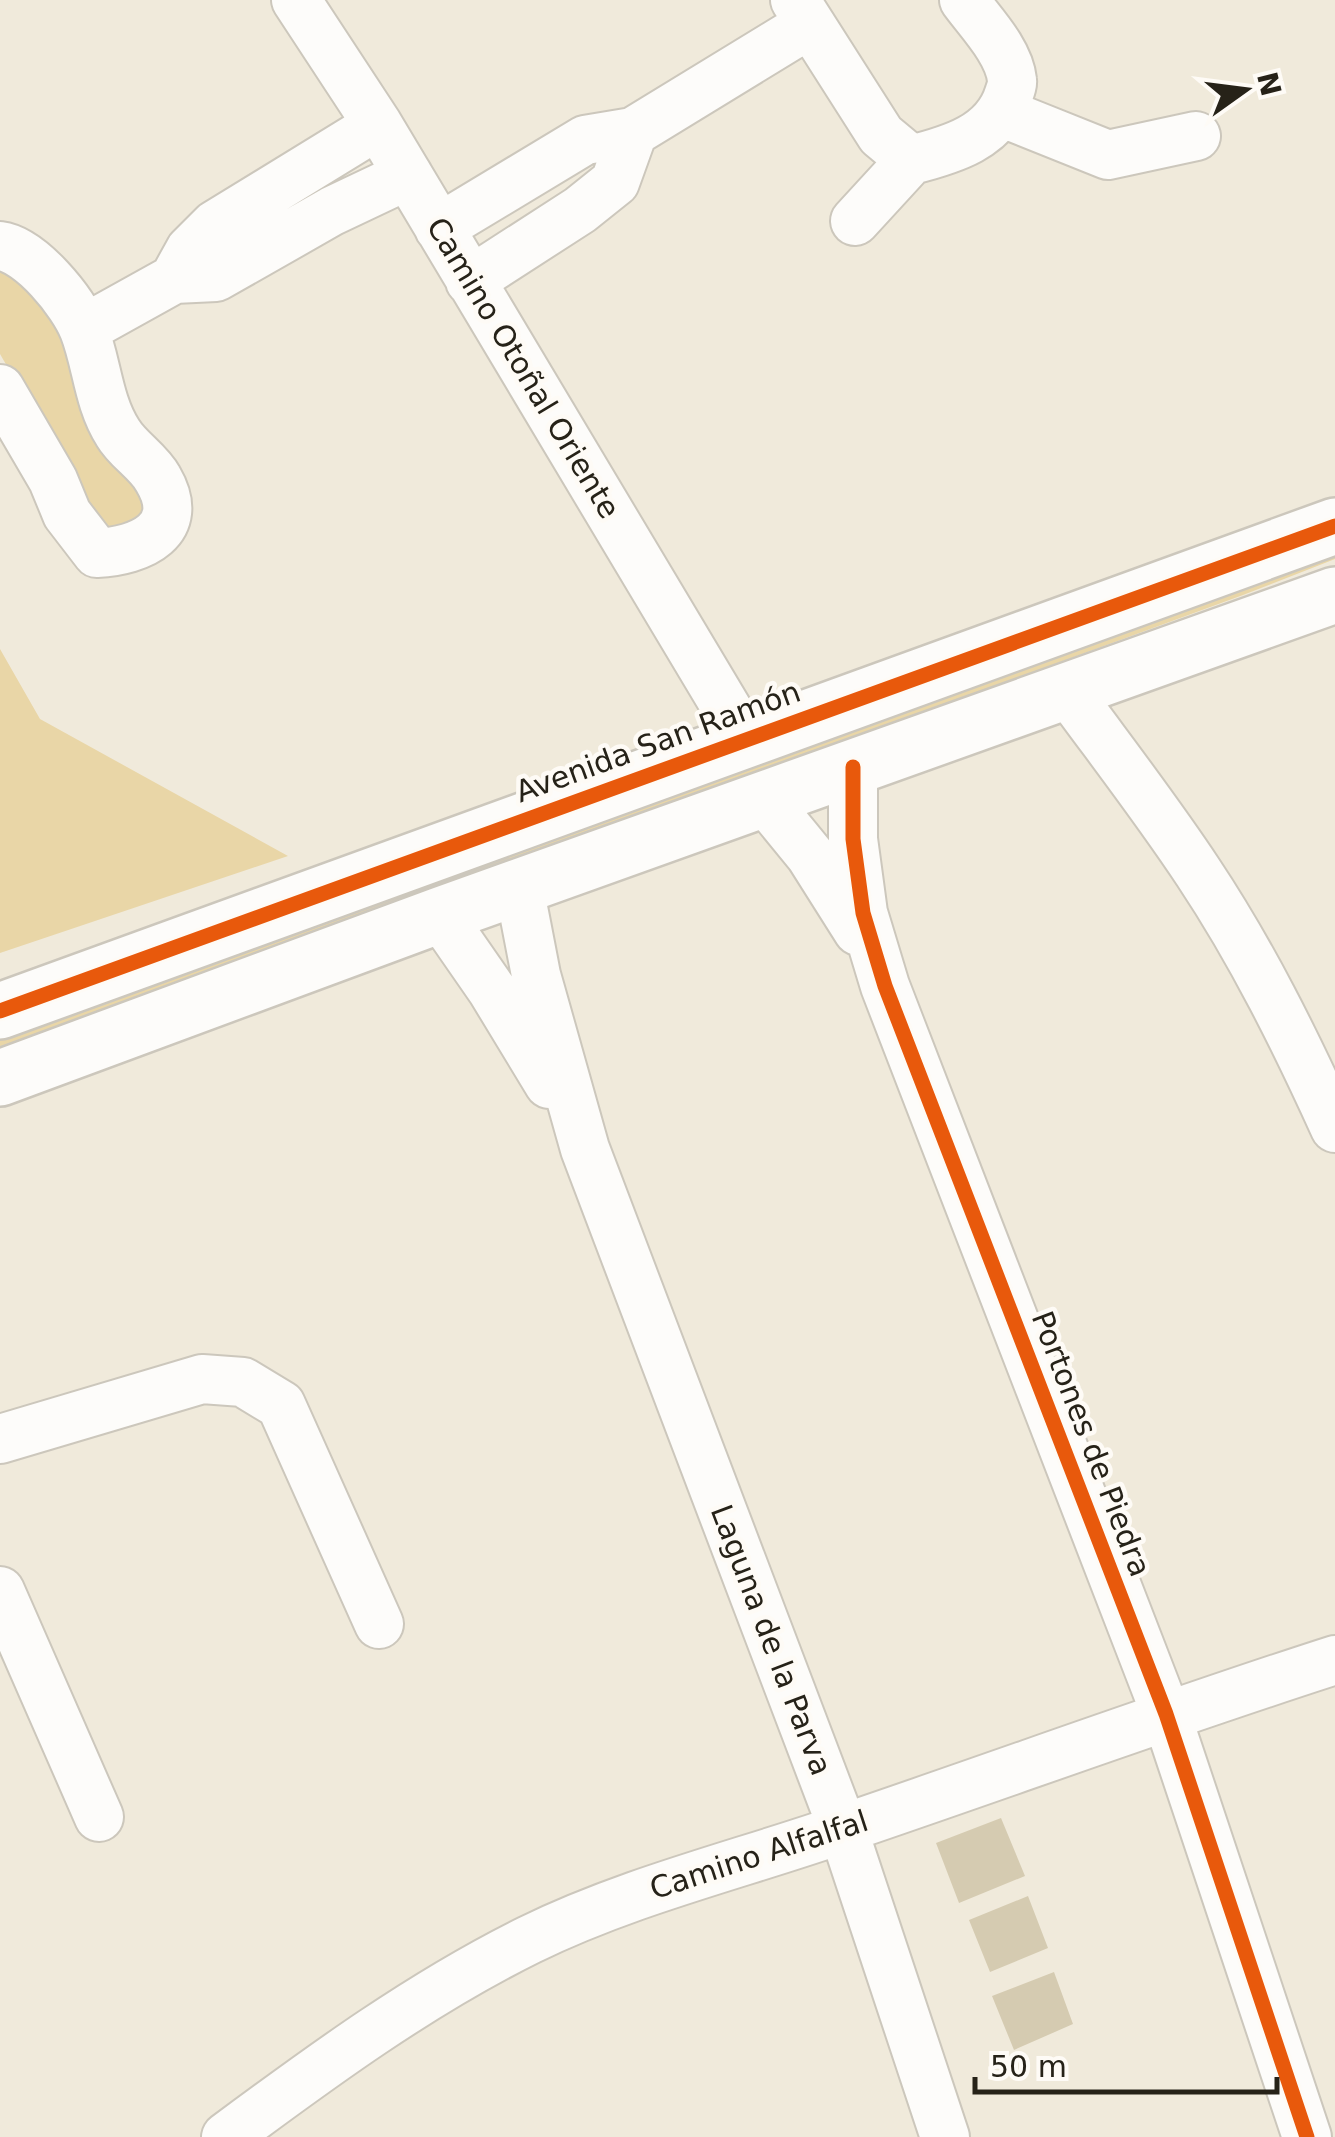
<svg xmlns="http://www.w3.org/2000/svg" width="1335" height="2137" font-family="'DejaVu Sans',sans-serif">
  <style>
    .green { fill: #e9d6a7 }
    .building { fill: #d5cbb1 }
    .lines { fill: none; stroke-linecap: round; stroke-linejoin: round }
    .minor-casing { stroke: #ccc7bc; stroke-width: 52 }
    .tertiary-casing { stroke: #ccc7bc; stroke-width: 60 }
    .minor { stroke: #fdfcfa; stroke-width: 48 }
    .tertiary { stroke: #fdfcfa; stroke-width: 55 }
    .cycleway-casing { stroke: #fefbf6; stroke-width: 21 }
    .cycleway { stroke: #e8590c; stroke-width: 15 }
    .labels { text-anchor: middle; stroke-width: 9; stroke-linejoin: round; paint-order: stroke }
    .street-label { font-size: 30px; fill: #262218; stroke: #fefbf6 }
  </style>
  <rect width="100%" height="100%" fill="#f0eadb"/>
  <path class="green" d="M 0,259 L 62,316 L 151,507 L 136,526 L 111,531 L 88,519 L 77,487 L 0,354 Z
    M 1335,545 L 1335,559 L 1243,595 L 0,1051 L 0,1033 Z
    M 0,649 L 40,719 L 288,856 L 0,953 Z"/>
  <path class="building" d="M 1001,1818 L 1025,1876 L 959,1903 L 936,1843 Z
    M 1028,1896 L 1048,1948 L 990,1972 L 969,1920 Z
    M 1054,1972 L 1073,2024 L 1014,2050 L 992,1996 Z"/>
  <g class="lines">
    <defs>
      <path id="minor" d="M 296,0 L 378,125 L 745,739
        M 795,0 L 881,135 L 911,160 C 951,150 996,137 1009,94 C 1010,91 1013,83 1012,80 C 1009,51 980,22 964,0
        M 1003,113 L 1108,155 L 1196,136
        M 855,221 L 911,160
        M 439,228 L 585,140 L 633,132 L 808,25
        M 0,246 C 31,250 73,302 84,330 C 97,363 98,402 118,433 C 128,450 148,461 158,479 C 188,530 140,551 97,553 L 67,514 L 53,480 L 0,389
        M 174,279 L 190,250 L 215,225 L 378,125
        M 470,281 L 580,210 L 615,182 L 633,132
        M 84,329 L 174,279 L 216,277 L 332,211 L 408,175
        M 1068,692 C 1112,752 1157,810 1198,872 C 1252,953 1295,1040 1335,1128
        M 853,767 L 853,839 L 863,913 L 885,986 L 1166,1714 L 1307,2137
        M 765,800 L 810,855 L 858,931
        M 519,887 L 536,975 L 585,1149 L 843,1829 L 945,2137
        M 440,915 L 492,990 L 549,1084
        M 0,1439 L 202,1379 L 243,1382 L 281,1405 L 379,1624
        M 0,1591 L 99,1817
        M 226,2137 C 323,2065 420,1994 529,1940 C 629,1891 738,1865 842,1829 C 1007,1773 1170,1713 1335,1660"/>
      <path id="tertiary" d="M 0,1011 L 1335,526
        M 0,1078 L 440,915 L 1335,595"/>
    </defs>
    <use href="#minor" class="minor-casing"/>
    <use href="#tertiary" class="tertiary-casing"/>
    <use href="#minor" class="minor"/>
    <use href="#tertiary" class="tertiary"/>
    <defs>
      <path id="cycleway" d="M 853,767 L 853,839 L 863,913 L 885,986 L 1166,1714 L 1307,2137
        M 0,1011 L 1335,526"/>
    </defs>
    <use href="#cycleway" class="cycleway-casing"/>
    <use href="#cycleway" class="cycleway"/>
  </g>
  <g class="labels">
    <g class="street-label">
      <text transform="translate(523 368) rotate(59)" y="10">Camino Otoñal Oriente</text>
      <text transform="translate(658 742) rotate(-20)" y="10">Avenida San Ramón</text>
      <text transform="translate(1091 1444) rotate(69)" y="10">Portones de Piedra</text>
      <text transform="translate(771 1640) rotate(69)" y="10">Laguna de la Parva</text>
      <text transform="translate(759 1855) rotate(-18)" y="10">Camino Alfalfal</text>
    </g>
  </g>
  <g transform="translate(1245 90) rotate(76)" stroke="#fefbf6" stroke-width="8" paint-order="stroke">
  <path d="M0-8L18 38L0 25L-18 38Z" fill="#262218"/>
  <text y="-15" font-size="28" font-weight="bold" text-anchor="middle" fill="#262218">N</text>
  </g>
  <path d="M975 2077v15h302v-15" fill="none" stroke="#262218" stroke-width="5"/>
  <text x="990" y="2077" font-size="30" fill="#262218" stroke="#fefbf6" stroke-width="8" paint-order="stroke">50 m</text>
</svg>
